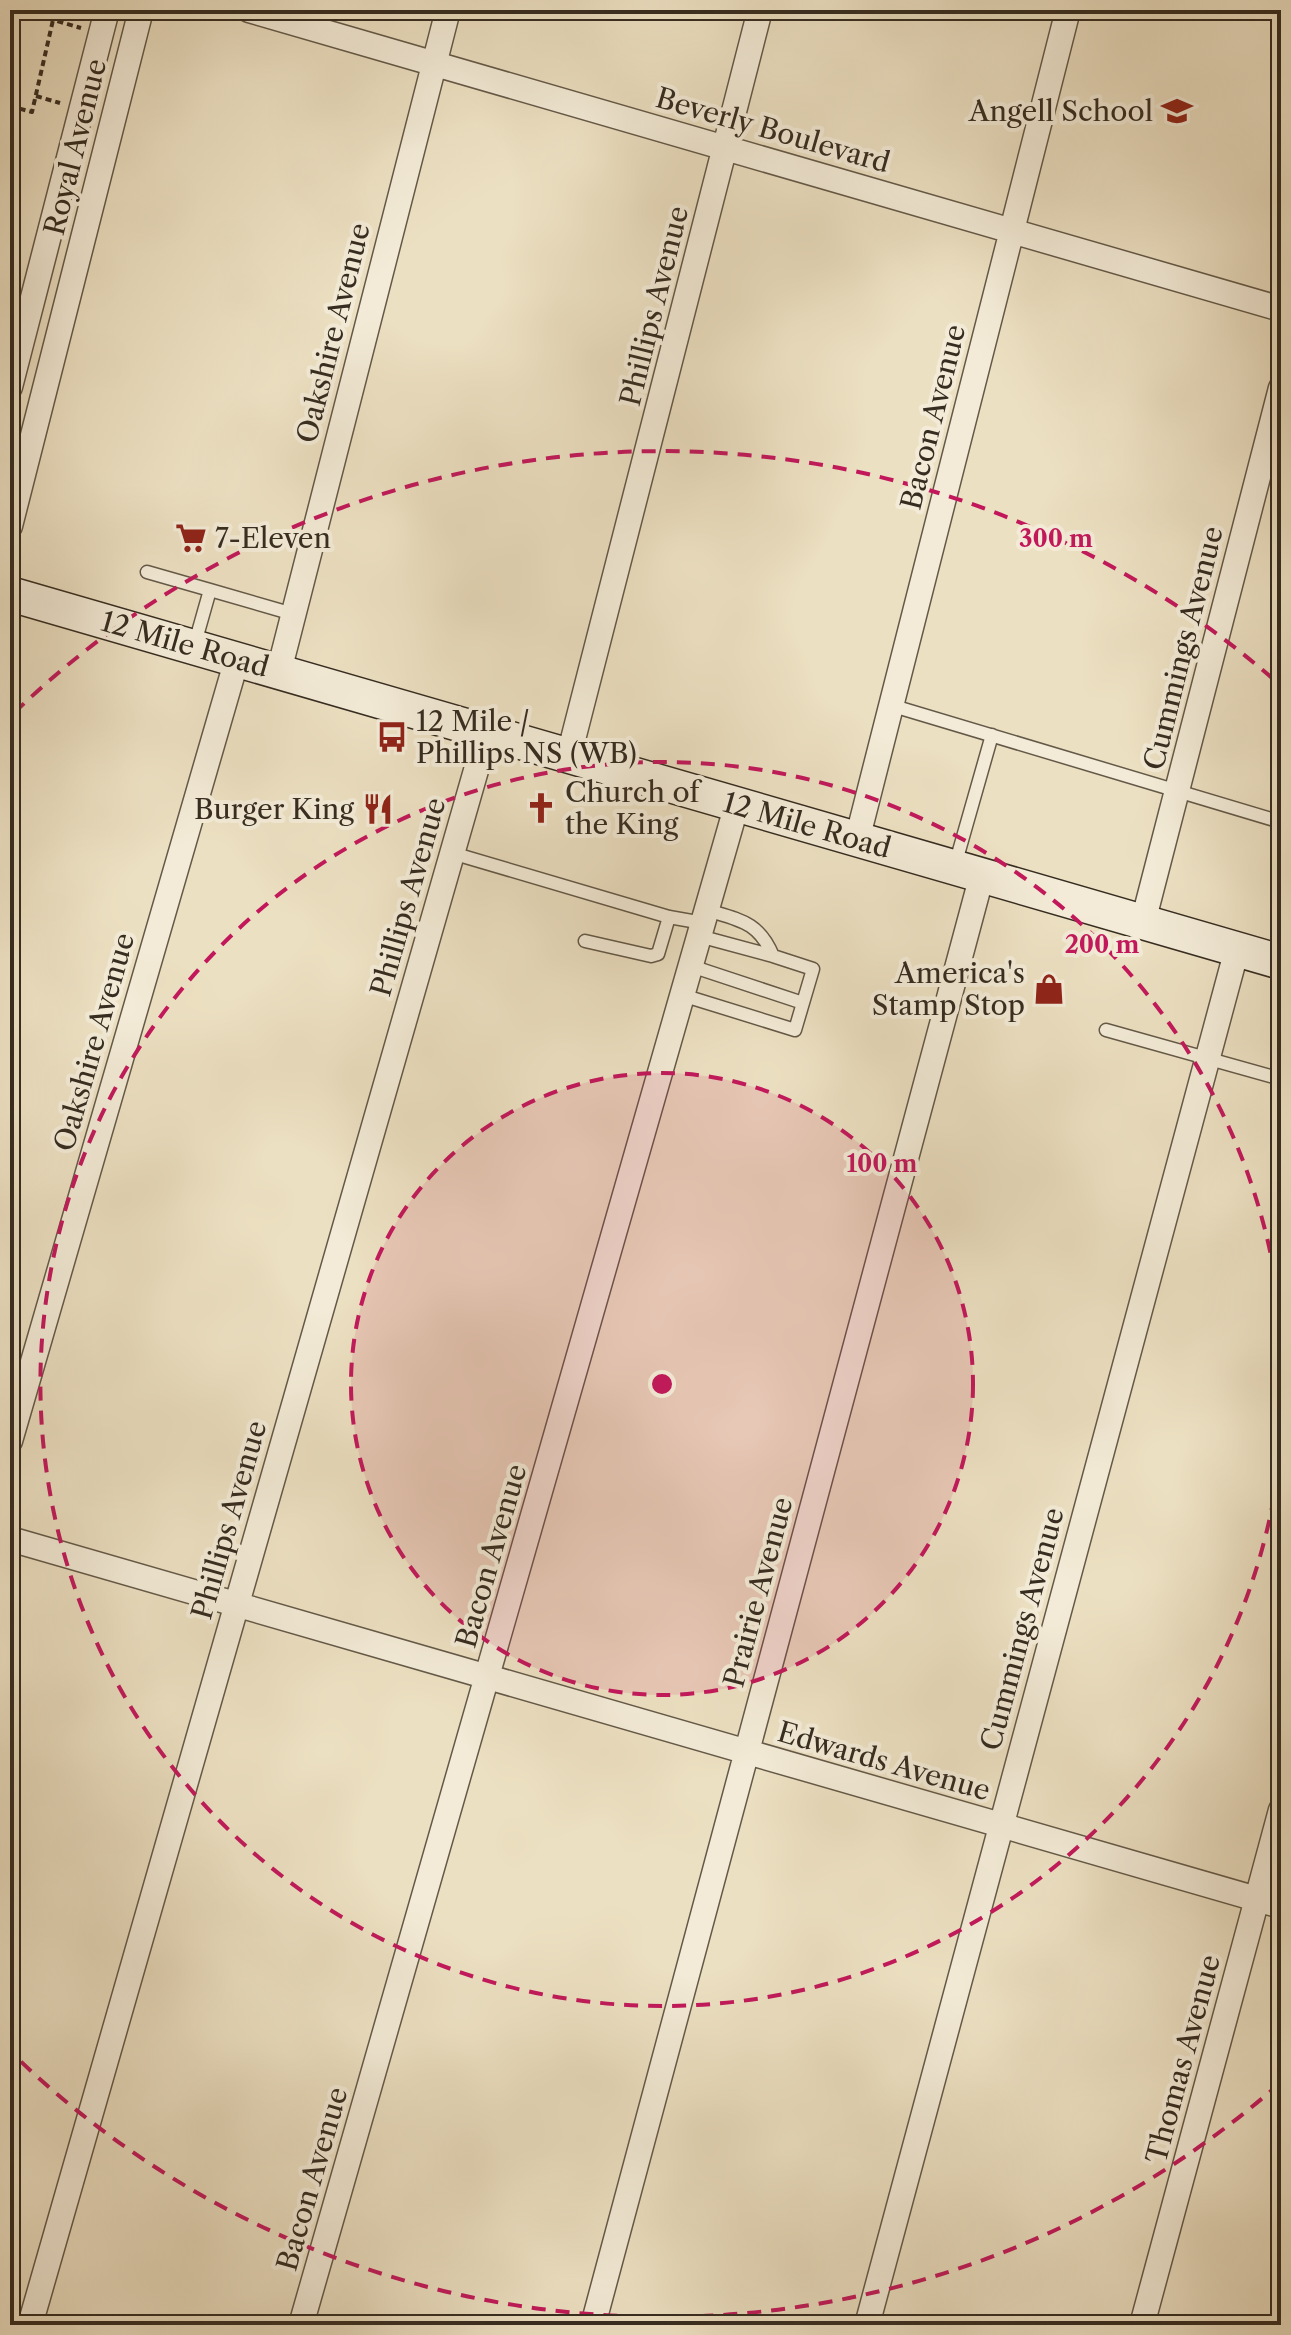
<svg xmlns="http://www.w3.org/2000/svg" width="1291" height="2335" font-family="'Libre Caslon Text',serif">
  <style>
    .lines { fill: none; stroke-linecap: round; stroke-linejoin: round }
    .lane-casing { stroke: #645948; stroke-width: 15 }
    .street-casing { stroke: #645948; stroke-width: 27 }
    .secondary-casing { stroke: #362c20; stroke-width: 37 }
    .path { stroke: #362c20; stroke-width: 4; stroke-dasharray: 6 4; stroke-linecap: butt }
    .lane { stroke: #f3ebd7; stroke-width: 12 }
    .street { stroke: #f3ebd7; stroke-width: 24 }
    .secondary { stroke: #f3ebd7; stroke-width: 34 }
    .ring { fill: none; stroke: #c2185b; stroke-width: 4; stroke-dasharray: 14 10 }
    .labels { text-anchor: middle; stroke-width: 8; stroke-linejoin: round; paint-order: stroke }
    .poi-label { font-size: 28px; fill: #362c20; stroke: #f3ebd7; text-anchor: end }
    .street-label { font-size: 28px; fill: #362c20; stroke: #f3ebd7 }
    .centre { fill: #c2185b; stroke: #f3ebd7; stroke-width: 4 }
    .ring-label { font-size: 24px; text-anchor: middle; font-weight: bold; fill: #c2185b; stroke: #f3ebd7; stroke-width: 8; stroke-linejoin: round; paint-order: stroke }
  </style>
  <rect width="100%" height="100%" fill="#ece0c2"/>
  <filter id="stains"><feTurbulence type="fractalNoise" baseFrequency=".0025" numOctaves="4"/><feColorMatrix values="0 0 0 0 .2 0 0 0 0 .09 0 0 0 0 .02 0 0 0 .5 -.17"/></filter>
  <radialGradient id="worn" r=".72"><stop offset=".6" stop-color="#630" stop-opacity="0"/><stop offset="1" stop-color="#630" stop-opacity=".3"/></radialGradient>
  <g class="lines">
    <defs>
      <path id="lane" d="M 147,572 L 210,590
        M 195,643 L 210,590 L 293,614
        M 890,705 L 1281,822
        M 452,853 L 669,917 L 703,923
        M 955,865 L 992,735
        M 699,936 L 773,956
        M 585,941 L 651,956 L 658,954 L 669,917
        M 691,966 L 803,1003
        M 682,995 L 795,1030 L 813,969 L 773,956 C 759,922 740,920 707,910
        M 1106,1030 L 1281,1079"/>
      <path id="street" d="M 249,10 L 1281,309
        M 10,387 L 107,10
        M 10,526 L 141,10
        M 279,671 L 448,10
        M 569,755 L 760,10
        M 857,840 L 1068,10
        M 1143,922 L 1281,388
        M 10,1441 L 237,659
        M 10,1539 L 1281,1906
        M 30,2325 L 487,732
        M 301,2325 L 737,804
        M 593,2325 L 982,875
        M 867,2325 L 1237,949
        M 1142,2325 L 1281,1810"/>
      <path id="secondary" d="M 10,594 L 1281,962"/>
    </defs>
    <use href="#lane" class="lane-casing"/>
    <use href="#street" class="street-casing"/>
    <use href="#secondary" class="secondary-casing"/>
    <path class="path" d="M 19,10 L 81,28
      M 36,96 L 60,103
      M 10,106 L 32,112 L 53,20
      M 1278,349 L 1281,350"/>
    <use href="#lane" class="lane"/>
    <use href="#street" class="street"/>
    <use href="#secondary" class="secondary"/>
  </g>
  <circle cx="662" cy="1384" r="311" fill="#c2185b" fill-opacity=".12"/>
  <g class="ring">
    <circle cx="662" cy="1384" r="311"/>
    <path d="M1281 1449A622 622 0 1 1 1281 1319"/>
    <path d="M1280 2083A933 933 0 0 1 14 2055M14 713A933 933 0 0 1 1280 685"/>
  </g>
  <defs>
    <symbol id="school-bare" viewBox="-9 -9 18 18"><path d="M0-5L7-2L0 1L-7-2ZM-4 1L0 2.5L4 1V4Q0 6-4 4Z" fill="#8f2418" stroke="#f3ebd7" stroke-width="2.5" paint-order="stroke"/></symbol>
    <symbol id="supermarket-bare" viewBox="-9 -9 18 18"><path d="M-6-5.5h2.5l.6 2H6L4.5 2H-2.5L-4.4-4H-6ZM-1.5 3.2a1.3 1.3 0 1 0 .1 0ZM3 3.2a1.3 1.3 0 1 0 .1 0Z" fill="#8f2418" stroke="#f3ebd7" stroke-width="2.5" paint-order="stroke"/></symbol>
    <symbol id="bus-bare" viewBox="-9 -9 18 18"><path d="M-5-6H5V4H4V6H2V4H-2V6H-4V4H-5ZM-3.5-4V0h7V-4ZM-3.5 1.2v1.5H-2V1.2ZM2 1.2v1.5H3.5V1.2Z" fill="#8f2418" stroke="#f3ebd7" stroke-width="2.5" paint-order="stroke"/></symbol>
    <symbol id="church-bare" viewBox="-9 -9 18 18"><path d="M-1.2-6h2.4v3.5h3.3v2.4h-3.3V6h-2.4V-.1h-3.3v-2.4h3.3Z" fill="#8f2418" stroke="#f3ebd7" stroke-width="2.5" paint-order="stroke"/></symbol>
    <symbol id="restaurant-bare" viewBox="-9 -9 18 18"><path d="M-5-6h1v4h1v-4h1v4h1v-4h1v5L-1.5 .5V6h-2V.5L-5-1ZM5-6V6H3V1.5H1.5Q1.5-4 5-6Z" fill="#8f2418" stroke="#f3ebd7" stroke-width="2.5" paint-order="stroke"/></symbol>
    <symbol id="shop-bare" viewBox="-9 -9 18 18"><path d="M-5-2.5h2.3a2.7 3.5 0 0 1 5.4 0H5L5.5 6h-11ZM-1.5-2.5h3a1.5 2.3 0 0 0-3 0Z" fill="#8f2418" stroke="#f3ebd7" stroke-width="2.5" paint-order="stroke"/></symbol>
  </defs>
  <g fill-rule="evenodd">
    <use href="#school-bare" x="1155" y="89" width="44" height="44"/>
    <use href="#supermarket-bare" x="169" y="516" width="44" height="44"/>
    <use href="#bus-bare" x="370" y="715" width="44" height="44"/>
    <use href="#church-bare" x="519" y="786" width="44" height="44"/>
    <use href="#restaurant-bare" x="356" y="787" width="44" height="44"/>
    <use href="#shop-bare" x="1027" y="967" width="44" height="44"/>
  </g>
  <g class="labels">
    <g class="poi-label">
      <text x="1153" y="121">Angell School</text>
      <text x="215" y="548" text-anchor="start">7-Eleven</text>
      <text x="416" y="731" text-anchor="start">12 Mile /<tspan x="416" dy="32">Phillips NS (WB)</tspan></text>
      <text x="565" y="802" text-anchor="start">Church of<tspan x="565" dy="32">the King</tspan></text>
      <text x="354" y="819">Burger King</text>
      <text x="1025" y="983">America's<tspan x="1025" dy="32">Stamp Stop</tspan></text>
    </g>
    <g class="street-label">
      <text transform="translate(773 130) rotate(16)" y="10">Beverly Boulevard</text>
      <text transform="translate(75 147) rotate(-76)" y="10">Royal Avenue</text>
      <text transform="translate(654 306) rotate(-76)" y="10">Phillips Avenue</text>
      <text transform="translate(333 333) rotate(-76)" y="10">Oakshire Avenue</text>
      <text transform="translate(933 417) rotate(-76)" y="10">Bacon Avenue</text>
      <text transform="translate(185 644) rotate(16)" y="10">12 Mile Road</text>
      <text transform="translate(1183 648) rotate(-76)" y="10">Cummings Avenue</text>
      <text transform="translate(807 825) rotate(16)" y="10">12 Mile Road</text>
      <text transform="translate(408 897) rotate(-74)" y="10">Phillips Avenue</text>
      <text transform="translate(94 1042) rotate(-74)" y="10">Oakshire Avenue</text>
      <text transform="translate(229 1520) rotate(-74)" y="10">Phillips Avenue</text>
      <text transform="translate(491 1556) rotate(-74)" y="10">Bacon Avenue</text>
      <text transform="translate(758 1592) rotate(-75)" y="10">Prairie Avenue</text>
      <text transform="translate(1022 1629) rotate(-75)" y="10">Cummings Avenue</text>
      <text transform="translate(884 1761) rotate(16)" y="10">Edwards Avenue</text>
      <text transform="translate(1183 2059) rotate(-75)" y="10">Thomas Avenue</text>
      <text transform="translate(312 2179) rotate(-74)" y="10">Bacon Avenue</text>
    </g>
  </g>
  <circle cx="662" cy="1384" r="12" class="centre"/>
  <g class="ring-label">
    <text x="1056" y="547">300 m</text>
    <text x="1102" y="953">200 m</text>
    <text x="882" y="1172">100 m</text>
  </g>
  <rect width="1291" height="2335" fill="none" stroke="#ece0c2" stroke-width="40"/>
  <rect x="12" y="12" width="1267" height="2311" fill="none" stroke="#362c20" stroke-width="4"/>
  <rect x="20" y="20" width="1251" height="2295" fill="none" stroke="#362c20" stroke-width="2"/>
  <rect width="100%" height="100%" filter="url(#stains)"/>
  <rect width="100%" height="100%" fill="url(#worn)"/>
</svg>
